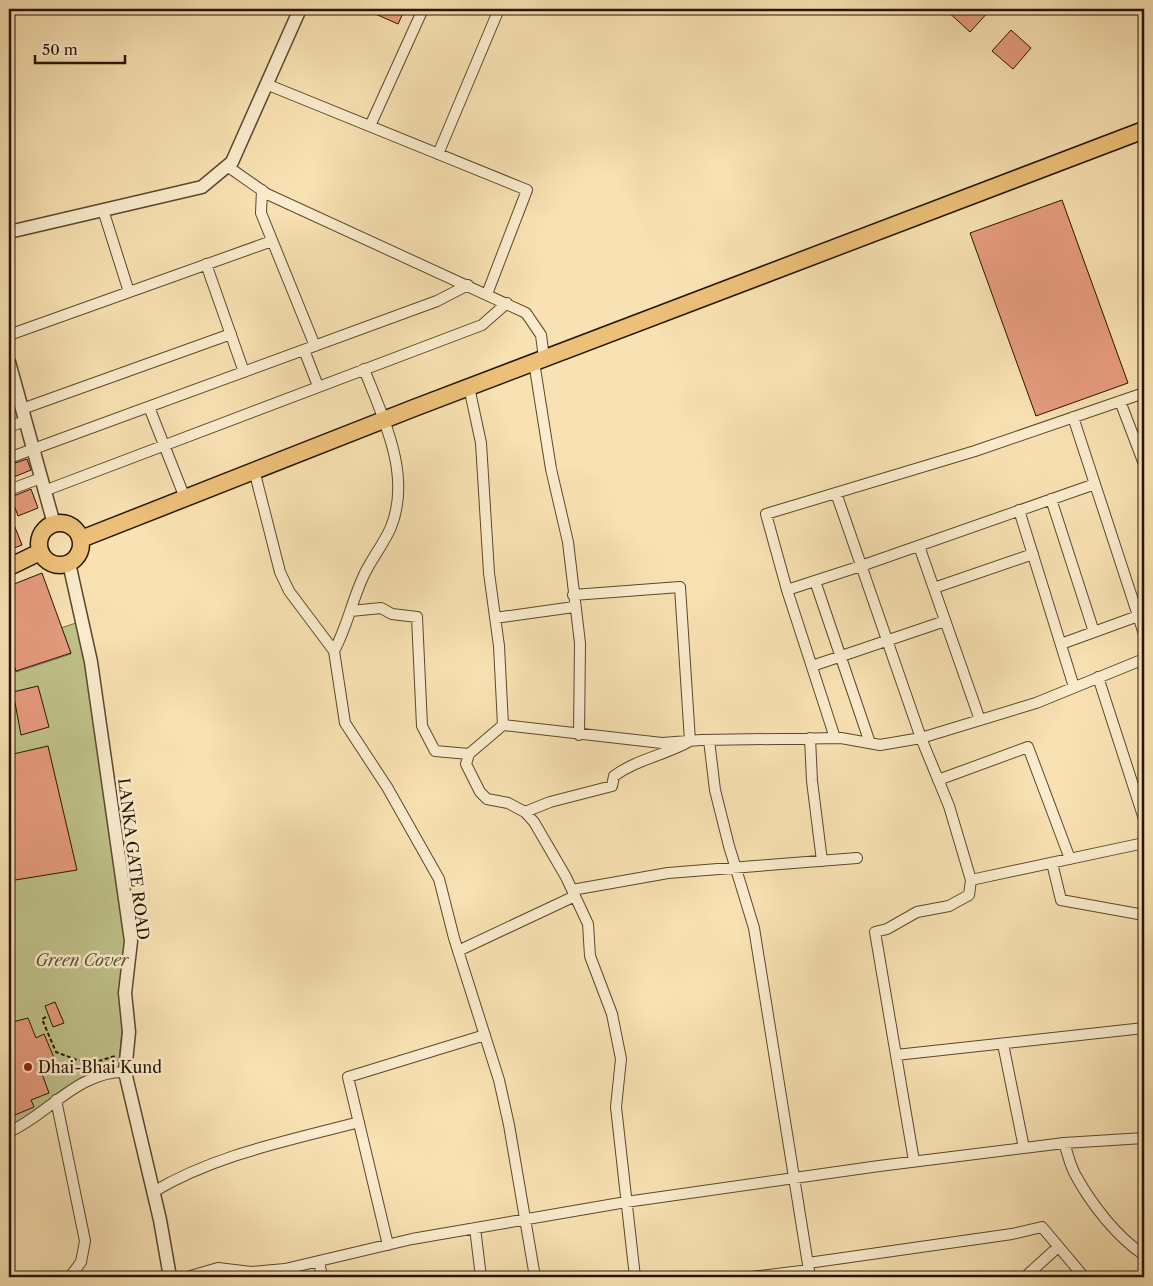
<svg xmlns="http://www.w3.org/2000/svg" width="1153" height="1286" font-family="'Libre Caslon Text',serif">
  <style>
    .green { fill: #c0c28a; stroke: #736c46 }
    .building { fill: #e69c7e; stroke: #261501 }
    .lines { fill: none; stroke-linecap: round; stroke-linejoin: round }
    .minor-casing { stroke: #5a482d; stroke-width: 12 }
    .tertiary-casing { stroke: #5a482d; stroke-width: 15 }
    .primary-casing { stroke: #261501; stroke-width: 19 }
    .path { stroke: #261501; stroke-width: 2; stroke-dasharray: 4 2.5; stroke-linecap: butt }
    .minor { stroke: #faeccd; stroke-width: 10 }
    .tertiary { stroke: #faeccd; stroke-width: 12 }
    .primary { stroke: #ecc079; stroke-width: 16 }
    .poi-dot { fill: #8f2418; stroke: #faeccd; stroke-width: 2 }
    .labels { text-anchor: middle; stroke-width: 5; stroke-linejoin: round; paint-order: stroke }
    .street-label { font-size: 16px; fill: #261501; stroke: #faeccd }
    .park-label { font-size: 16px; font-style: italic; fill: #5c5231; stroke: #faeccd }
    .poi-label { font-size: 16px; fill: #261501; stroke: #faeccd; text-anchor: start }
  </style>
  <rect width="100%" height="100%" fill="#f8e1b2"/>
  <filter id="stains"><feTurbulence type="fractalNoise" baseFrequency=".004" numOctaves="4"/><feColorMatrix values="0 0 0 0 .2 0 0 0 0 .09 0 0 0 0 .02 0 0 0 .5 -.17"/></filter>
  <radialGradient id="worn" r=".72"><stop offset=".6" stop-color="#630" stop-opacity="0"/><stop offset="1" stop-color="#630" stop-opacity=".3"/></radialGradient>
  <path class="green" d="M 82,621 L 131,941 L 119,1060 L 63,1089 L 9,1129 L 9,653 L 16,672 L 71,654 L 61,628 Z"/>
  <path class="building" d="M 364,9 L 405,9 L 398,24 Z
    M 945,9 L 991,9 L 970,32 Z
    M 1011,30 L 1031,48 L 1013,69 L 992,51 Z
    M 1062,200 L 1128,383 L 1036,416 L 970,233 Z
    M 27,459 L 31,470 L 9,479 L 9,465 Z
    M 31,489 L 38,508 L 18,516 L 11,497 Z
    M 9,512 L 22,545 L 9,550 Z
    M 42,573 L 71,653 L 16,671 L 11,656 L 9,657 L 9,586 Z
    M 38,686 L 49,727 L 21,735 L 13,692 Z
    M 48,746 L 77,870 L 9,881 L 9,755 Z
    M 55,1002 L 64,1023 L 53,1027 L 45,1006 Z
    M 28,1018 L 36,1038 L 44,1034 L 55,1060 L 46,1064 L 49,1071 L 42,1074 L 49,1093 L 31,1100 L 34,1107 L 15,1115 L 13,1111 L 9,1112 L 9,1023 Z"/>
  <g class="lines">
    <defs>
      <path id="minor" d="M 266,84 L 527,190 L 487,294
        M 370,126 L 423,9
        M 438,154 L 499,9
        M 227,166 L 267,194 L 526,313 L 541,335 L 544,358
        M 262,190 L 261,213 L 315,346
        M 103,210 L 129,292
        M 206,264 L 244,372
        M 9,335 L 272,241
        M 304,350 L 318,386
        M 534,362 L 551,469 L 568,542 L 580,643 L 579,735
        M 469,387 L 481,443 L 489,573 L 499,646 L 503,725 L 469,754 L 466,764 L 480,792 L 487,799 L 508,803 L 525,812 L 534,822 L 566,877 L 588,924 L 590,956 L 612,1014 L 621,1059 L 616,1107 L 635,1277
        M 1120,401 L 1144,464
        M 149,407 L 185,498
        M 22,409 L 231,334
        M 1073,417 L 1144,634
        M 9,427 L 25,421
        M 9,458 L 437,301 L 468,285
        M 254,470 L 280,572 L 289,591 L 334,651 L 345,723 L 387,787 L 439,879 L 454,938 L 499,1080 L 509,1125 L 535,1277
        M 9,490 L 41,478
        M 44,491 L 482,325 L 507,303
        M 836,493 L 921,738 L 949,806 L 971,880 L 1144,843
        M 1051,499 L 1094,632
        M 1019,510 L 1074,687
        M 919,546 L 980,720
        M 815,581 L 870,743
        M 934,588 L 1033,554
        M 787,590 L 861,566 L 1095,484
        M 351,611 L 381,608 L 392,614 L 417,617 L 422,726 L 435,751 L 469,754
        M 495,618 L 574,607
        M 1061,644 L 1138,616
        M 334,651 C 347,627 352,601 363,577 C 371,559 384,544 391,527 C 412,475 383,418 364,369
        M 812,666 L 945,621
        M 1098,677 L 1144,819
        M 503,725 L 662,743 L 701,740 L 841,738 L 880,745 L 921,738 L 1036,703 L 1144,659
        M 810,738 L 812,781 L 822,861
        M 835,738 L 787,590 L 766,514 L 975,451 L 1144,393
        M 709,740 L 715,790 L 729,846 L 754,928 L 810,1277
        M 938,780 L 1028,747 L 1070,859
        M 525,812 L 550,802 L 612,786 L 614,776 C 637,759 666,755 690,741 L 680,587 L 573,595
        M 1052,863 L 1061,900 L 1144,915
        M 572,890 L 668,873 L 857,858
        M 458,951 L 575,896
        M 1003,1044 L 1024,1148
        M 896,1055 L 1144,1028
        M 56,1100 L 85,1241 L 81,1262 L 70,1277
        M 9,1132 C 49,1114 78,1071 125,1072
        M 1064,1143 C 1068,1154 1070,1166 1076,1176 C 1092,1205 1117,1237 1144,1255
        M 914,1161 L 875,932 L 887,929 L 917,912 L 949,906 L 969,895 L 971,880
        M 153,1192 C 217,1154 288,1141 359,1122
        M 475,1228 L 481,1277
        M 388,1245 L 348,1077 L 485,1035
        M 319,1261 L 322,1277
        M 808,1263 L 1012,1234 L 1042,1227 L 1084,1277
        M 187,1277 L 218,1268 L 251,1272 L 285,1269 L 412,1239 L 626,1202 L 879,1166 L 1064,1143 L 1144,1138
        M 751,1277 L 809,1270
        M 1025,1277 L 1058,1247"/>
      <path id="tertiary" d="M 9,232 L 202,187 L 232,162 L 300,9
        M 9,362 L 54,524
        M 69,563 L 91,662 L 131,941 L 125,993 L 129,1032 L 125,1072 L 160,1220 L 170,1277"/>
      <path id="primary" d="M39 544a21 21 0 1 1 42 0a21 21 0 1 1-42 0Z
        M 81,539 L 414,408 L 1144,130
        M 9,567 L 40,552"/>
    </defs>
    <use href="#minor" class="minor-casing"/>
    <use href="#tertiary" class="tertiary-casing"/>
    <use href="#primary" class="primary-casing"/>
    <path class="path" d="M 46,1017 L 42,1019 L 56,1052 L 77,1060 L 96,1062 L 115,1056"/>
    <use href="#minor" class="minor"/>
    <use href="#tertiary" class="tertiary"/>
    <use href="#primary" class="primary"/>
  </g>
  <circle class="poi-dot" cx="28" cy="1067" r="5"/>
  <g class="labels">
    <g class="street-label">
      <text transform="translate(134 859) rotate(83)" y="6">LANKA GATE ROAD</text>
    </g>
    <g class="park-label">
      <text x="82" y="966">Green Cover</text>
    </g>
    <g class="poi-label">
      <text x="38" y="1073">Dhai-Bhai Kund</text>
    </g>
  </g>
  <rect width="1153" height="1286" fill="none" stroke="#f8e1b2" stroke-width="30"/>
  <rect x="10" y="10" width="1133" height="1266" fill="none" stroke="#261501" stroke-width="2.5"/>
  <rect x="15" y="15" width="1123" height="1256" fill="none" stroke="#261501"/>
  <path d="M35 55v8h90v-8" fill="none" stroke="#261501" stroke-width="2.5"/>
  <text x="42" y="55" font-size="15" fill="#261501" stroke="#faeccd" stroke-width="4" paint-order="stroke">50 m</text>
  <rect width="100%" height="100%" filter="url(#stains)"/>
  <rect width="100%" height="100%" fill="url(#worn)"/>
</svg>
